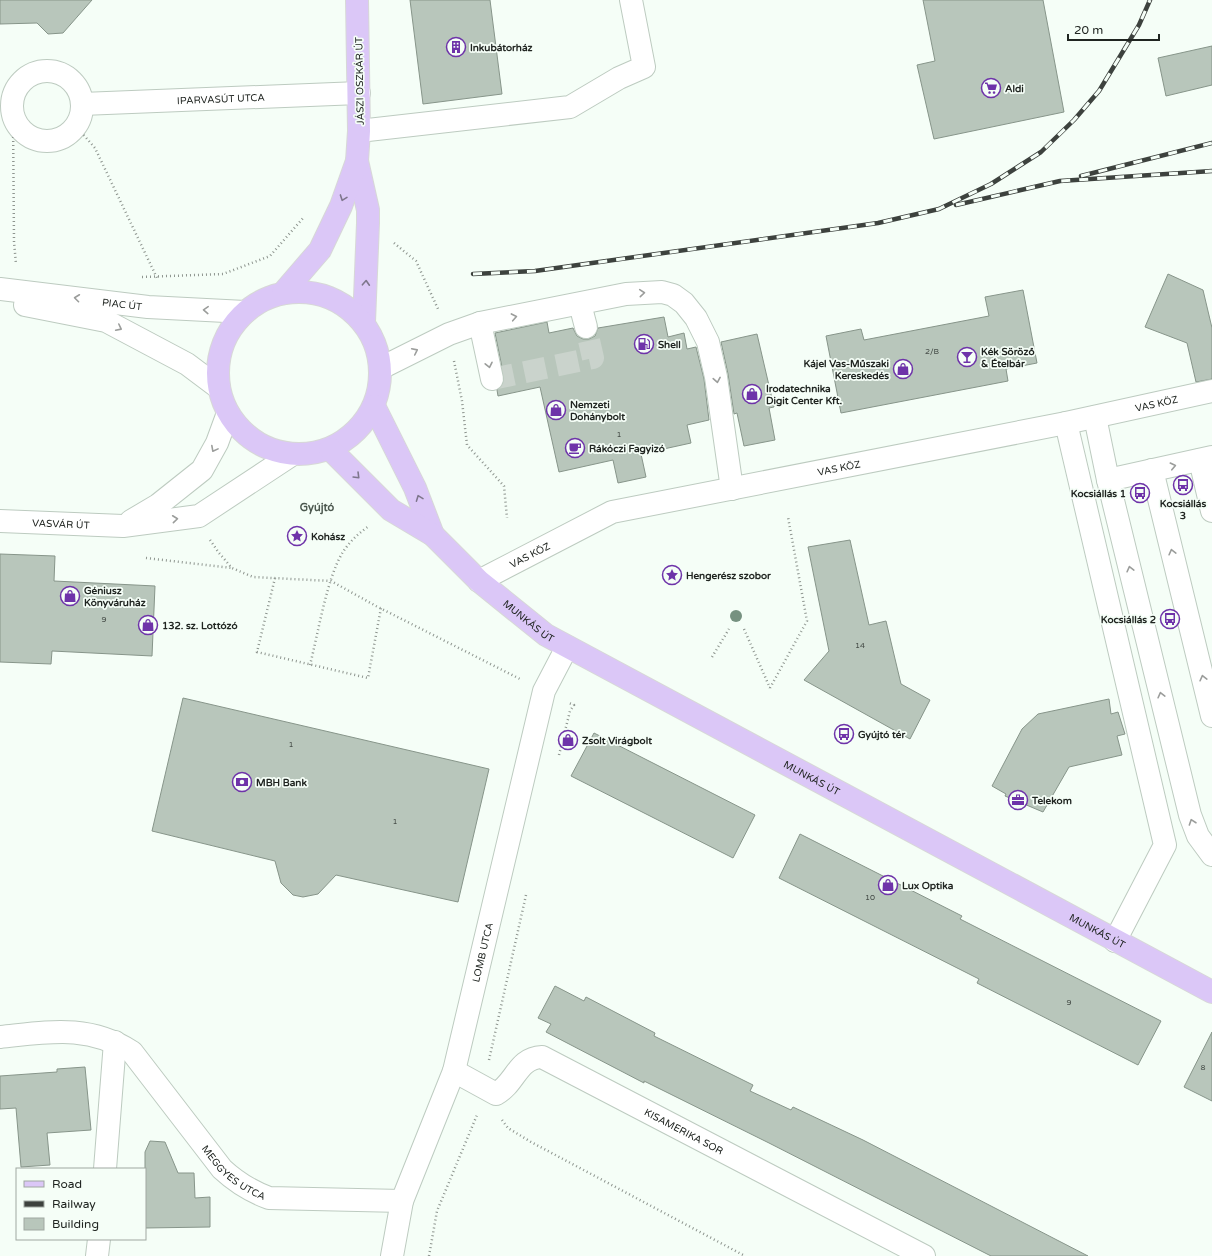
<svg xmlns="http://www.w3.org/2000/svg" width="1212" height="1256" font-family="'Varela Round',sans-serif">
  <style>
    .building { fill: #b8c6bb; stroke: #87958a }
    .lines { fill: none; stroke-linecap: round; stroke-linejoin: round }
    .minor-tunnel { stroke: #cad3cc; stroke-width: 22; stroke-dasharray: 22 11; stroke-linecap: butt }
    .minor-casing { stroke: #bdcbc0; stroke-width: 24 }
    .major-casing { stroke: #d7d8d7; stroke-width: 24 }
    .path { stroke: #8e958f; stroke-width: 2.5; stroke-dasharray: 1 3; stroke-linecap: butt }
    .minor { stroke: #fff; stroke-width: 22 }
    .major { stroke: #dbc7f7; stroke-width: 22 }
    .rail-casing { stroke: #3d423e; stroke-width: 4.5 }
    .rail { stroke: #f5fef7; stroke-width: 3; stroke-dasharray: 9; stroke-linecap: butt }
    .tree { fill: #769180 }
    .oneway { stroke: #7e768c }
    .oneway2 { stroke: #9b9d9b }
    .labels { text-anchor: middle; stroke-width: 3.5; stroke-linejoin: round; paint-order: stroke }
    .number-label { font-size: 8px; fill: #464d48 }
    .poi-label { font-size: 10px; font-weight: bold; fill: #202521; stroke: #f5fef7; text-anchor: start }
    .street-label { font-size: 10px; fill: #202521; stroke: #f5fef7 }
    .neighbourhood-label { font-size: 11px; font-weight: bold; fill: #4b574e; stroke: #f5fef7 }
  </style>
  <rect width="100%" height="100%" fill="#f5fef7"/>
  <path class="building" d="M 0,0 L 92,0 L 63,33 L 48,34 L 37,23 L 0,24 Z
    M 410,0 L 490,0 L 502,94 L 423,104 Z
    M 923,0 L 1043,0 L 1064,112 L 934,139 L 917,65 L 935,61 Z
    M 1212,46 L 1212,85 L 1166,96 L 1158,58 Z
    M 1168,274 L 1203,290 L 1212,328 L 1212,379 L 1196,382 L 1187,343 L 1145,327 Z
    M 1023,290 L 1037,363 L 1006,369 L 1008,381 L 841,413 L 826,336 L 861,329 L 864,340 L 989,316 L 985,297 Z
    M 664,317 L 668,337 L 684,333 L 687,349 L 696,347 L 704,379 L 709,420 L 687,425 L 691,443 L 641,454 L 646,477 L 618,483 L 613,460 L 559,472 L 540,387 L 498,396 L 497,390 L 504,383 L 504,377 L 495,333 L 547,322 L 549,333 L 573,328 L 577,336 L 583,339 L 589,339 L 595,336 L 598,328 Z
    M 757,334 L 774,407 L 769,408 L 775,440 L 744,446 L 737,413 L 734,414 L 728,374 L 721,342 Z
    M 850,540 L 869,625 L 886,621 L 901,684 L 930,700 L 910,739 L 804,680 L 829,651 L 808,547 Z
    M 0,554 L 55,556 L 54,581 L 155,586 L 152,656 L 52,651 L 51,664 L 0,662 Z
    M 183,698 L 489,769 L 458,902 L 336,875 L 318,894 L 303,897 L 293,895 L 281,883 L 275,861 L 152,831 Z
    M 1109,699 L 1111,714 L 1118,712 L 1125,734 L 1117,736 L 1122,755 L 1069,767 L 1043,812 L 1005,796 L 1006,794 L 992,786 L 1022,729 L 1038,714 Z
    M 594,733 L 755,815 L 733,858 L 571,776 Z
    M 800,834 L 962,916 L 960,919 L 1161,1021 L 1138,1065 L 977,983 L 979,979 L 779,878 Z
    M 555,986 L 584,1001 L 586,997 L 655,1033 L 654,1036 L 753,1085 L 750,1091 L 791,1110 L 793,1107 L 863,1140 L 1088,1256 L 991,1256 L 769,1143 L 644,1081 L 644,1083 L 546,1032 L 551,1024 L 538,1018 Z
    M 1212,1032 L 1212,1101 L 1184,1087 Z
    M 85,1067 L 91,1130 L 47,1133 L 50,1165 L 21,1167 L 16,1108 L 0,1109 L 0,1076 L 57,1072 L 57,1069 Z
    M 150,1141 L 165,1142 L 178,1173 L 194,1173 L 195,1198 L 210,1197 L 210,1227 L 145,1228 L 145,1152 Z"/>
  <g class="lines">
    <path class="minor-tunnel" d="M 492,379 L 593,358 L 586,327"/>
    <defs>
      <g id="minor">
        <circle cx="47" cy="106" r="35"/>
        <path id="s1" d="M 82,104 L 359,93"/>
        <path d="M 359,131 L 570,107 L 619,78 L 644,67 L 631,0"/>
        <path id="s2" d="M 0,289 L 148,307 L 245,312"/>
        <path d="M 580,304 L 586,327"/>
        <path d="M 25,305 L 106,321 L 187,364 L 219,388"/>
        <path d="M 480,323 L 492,379"/>
        <path d="M 381,368 L 449,334 L 480,323 L 626,294 L 662,292 L 673,295 L 684,303 L 696,318 L 708,342 L 716,377 L 732,489"/>
        <path d="M 1095,417 L 1108,480"/>
        <path d="M 1066,423 L 1165,845 L 1115,941"/>
        <path d="M 1212,457 L 1108,480 L 1190,815 L 1198,836 L 1212,855"/>
        <path d="M 1200,460 L 1212,511"/>
        <path d="M 1152,470 L 1212,716"/>
        <path id="s3" d="M 0,521 L 123,526 L 199,516 L 293,454"/>
        <path d="M 131,521 L 158,505 L 202,470 L 217,443 L 228,413"/>
        <path id="s4" d="M 479,581 L 612,512 L 1066,423 L 1212,391"/>
        <path id="s5" d="M 0,1037 C 49,1032 88,1024 132,1052 L 222,1169 C 236,1182 250,1191 269,1198 L 402,1201"/>
        <path id="s6" d="M 454,1071 L 496,1094 C 516,1083 517,1058 542,1057 L 924,1256"/>
        <path d="M 105,1169 L 115,1042"/>
        <path d="M 97,1256 L 99,1239"/>
        <path id="s7" d="M 392,1256 L 402,1201 L 454,1071 L 544,691 L 567,647"/>
      </g>
      <g id="major">
        <path d="M 357,161 L 368,210 L 368,223 L 364,322"/>
        <circle cx="299" cy="373" r="81"/>
        <path d="M 283,293 L 320,250 L 341,206 L 357,161 L 359,131 L 357,0"/>
        <path d="M 374,406 L 415,488 L 433,535"/>
        <path id="s8" d="M 330,449 L 391,510 L 433,535 L 479,581 L 546,635 L 1212,992"/>
      </g>
    </defs>
    <use href="#minor" class="minor-casing"/>
    <use href="#major" class="major-casing"/>
    <path class="path" d="M 13,113 L 14,242 L 16,264
      M 81,132 L 95,148 L 157,278
      M 394,243 L 416,261 L 438,309
      M 142,277 L 223,274 L 270,256 L 304,217
      M 454,361 L 462,401 L 467,445 L 504,486 L 507,518
      M 210,540 L 219,553 L 232,568 L 253,577 L 331,581 L 376,606 L 520,679
      M 146,558 L 232,568
      M 275,578 L 257,652 L 368,678 L 381,608
      M 744,629 L 770,688
      M 712,657 L 729,629
      M 310,665 C 318,634 327,577 343,552 C 350,541 359,533 369,526
      M 770,688 L 807,621 L 788,517
      M 559,755 L 570,711 L 574,705 L 569,703
      M 489,1060 L 526,895
      M 502,1120 L 508,1128 L 531,1142 L 745,1256
      M 429,1256 L 437,1211 L 477,1115"/>
    <use href="#minor" class="minor"/>
    <use href="#major" class="major"/>
    <defs>
      <path id="rail" d="M 1081,176 L 1212,143
        M 956,205 L 1060,181 L 1212,171
        M 473,274 L 535,271 L 878,223 L 939,209 L 991,184 L 1041,152 L 1074,120 L 1099,91 L 1139,25 L 1150,0"/>
    </defs>
    <use href="#rail" class="rail-casing"/>
    <use href="#rail" class="rail"/>
  </g>
  <circle class="tree" cx="736" cy="616" r="6"/>
  <defs><path id="oneway-chevron" d="M-2-3.5L2.5 0L-2 3.5" fill="none" stroke-width="1.6" stroke-linecap="round" stroke-linejoin="round"/></defs>
  <g class="oneway">
    <use href="#oneway-chevron" transform="translate(343 198) rotate(110)"/>
    <use href="#oneway-chevron" transform="translate(366 283) rotate(-87)"/>
    <use href="#oneway-chevron" transform="translate(357 476) rotate(45)"/>
    <use href="#oneway-chevron" transform="translate(419 498) rotate(-111)"/>
  </g>
  <g class="oneway2">
    <use href="#oneway-chevron" transform="translate(642 293) rotate(-5)"/>
    <use href="#oneway-chevron" transform="translate(77 298) rotate(-173)"/>
    <use href="#oneway-chevron" transform="translate(206 310) rotate(-177)"/>
    <use href="#oneway-chevron" transform="translate(514 317) rotate(-11)"/>
    <use href="#oneway-chevron" transform="translate(119 328) rotate(27)"/>
    <use href="#oneway-chevron" transform="translate(415 351) rotate(-26)"/>
    <use href="#oneway-chevron" transform="translate(489 365) rotate(78)"/>
    <use href="#oneway-chevron" transform="translate(717 380) rotate(80)"/>
    <use href="#oneway-chevron" transform="translate(214 449) rotate(118)"/>
    <use href="#oneway-chevron" transform="translate(1173 466) rotate(-13)"/>
    <use href="#oneway-chevron" transform="translate(175 519) rotate(-6)"/>
    <use href="#oneway-chevron" transform="translate(1172 552) rotate(-104)"/>
    <use href="#oneway-chevron" transform="translate(1130 569) rotate(-104)"/>
    <use href="#oneway-chevron" transform="translate(1203 678) rotate(-104)"/>
    <use href="#oneway-chevron" transform="translate(1161 695) rotate(-104)"/>
    <use href="#oneway-chevron" transform="translate(1192 822) rotate(-109)"/>
  </g>
  <defs>
    <symbol id="building-ring" viewBox="-11 -11 22 22"><circle r="9.5" fill="#f5fef7" stroke="#6e33a9" stroke-width="1.5"/><path d="M-4-6H4V6H1V3H-1V6H-4ZM-2.5-4.3h1.7v1.8h-1.7ZM.8-4.3h1.7v1.8H.8ZM-2.5-1h1.7V.8h-1.7ZM.8-1h1.7V.8H.8Z" fill="#6e33a9"/></symbol>
    <symbol id="supermarket-ring" viewBox="-11 -11 22 22"><circle r="9.5" fill="#f5fef7" stroke="#6e33a9" stroke-width="1.5"/><path d="M-6-5.5h2.5l.6 2H6L4.5 2H-2.5L-4.4-4H-6ZM-1.5 3.2a1.3 1.3 0 1 0 .1 0ZM3 3.2a1.3 1.3 0 1 0 .1 0Z" fill="#6e33a9"/></symbol>
    <symbol id="fuel-ring" viewBox="-11 -11 22 22"><circle r="9.5" fill="#f5fef7" stroke="#6e33a9" stroke-width="1.5"/><path d="M-5.5-6h7V0h2V4h1.3V-2.5L3-4.5l.8-.8L6-3V5H2.5V1h-1V6h-7ZM-4.2-4.7v3.2H.2V-4.7Z" fill="#6e33a9"/></symbol>
    <symbol id="bar-ring" viewBox="-11 -11 22 22"><circle r="9.5" fill="#f5fef7" stroke="#6e33a9" stroke-width="1.5"/><path d="M-6-5H6L.8 .8V4.5H3.5V6h-7V4.5H-.8V.8Z" fill="#6e33a9"/></symbol>
    <symbol id="shop-ring" viewBox="-11 -11 22 22"><circle r="9.5" fill="#f5fef7" stroke="#6e33a9" stroke-width="1.5"/><path d="M-5-2.5h2.3a2.7 3.5 0 0 1 5.4 0H5L5.5 6h-11ZM-1.5-2.5h3a1.5 2.3 0 0 0-3 0Z" fill="#6e33a9"/></symbol>
    <symbol id="cafe-ring" viewBox="-11 -11 22 22"><circle r="9.5" fill="#f5fef7" stroke="#6e33a9" stroke-width="1.5"/><path d="M-5.5-4.5H6V0H3Q3 3.5 0 3.5H-2.5Q-5.5 3.5-5.5 0ZM3-3.2v2h1.7v-2ZM-6 4.5H4V6H-6Z" fill="#6e33a9"/></symbol>
    <symbol id="bus-ring" viewBox="-11 -11 22 22"><circle r="9.5" fill="#f5fef7" stroke="#6e33a9" stroke-width="1.5"/><path d="M-5-6H5V4H4V6H2V4H-2V6H-4V4H-5ZM-3.5-4V0h7V-4ZM-3.5 1.2v1.5H-2V1.2ZM2 1.2v1.5H3.5V1.2Z" fill="#6e33a9"/></symbol>
    <symbol id="sight-ring" viewBox="-11 -11 22 22"><circle r="9.5" fill="#f5fef7" stroke="#6e33a9" stroke-width="1.5"/><path d="M0-6L1.8-2.2L6-1.7L2.9 1.2L3.7 5.4L0 3.3L-3.7 5.4L-2.9 1.2L-6-1.7L-1.8-2.2Z" fill="#6e33a9"/></symbol>
    <symbol id="bank-ring" viewBox="-11 -11 22 22"><circle r="9.5" fill="#f5fef7" stroke="#6e33a9" stroke-width="1.5"/><path d="M-6-4H6V4H-6ZM0-2.3a2.3 2.3 0 1 0 0 4.6a2.3 2.3 0 1 0 0-4.6Z" fill="#6e33a9"/></symbol>
    <symbol id="office-ring" viewBox="-11 -11 22 22"><circle r="9.5" fill="#f5fef7" stroke="#6e33a9" stroke-width="1.5"/><path d="M-6-3h4V-5.5h4V-3h4V5H-6ZM-1-4.5V-3h2v-1.5ZM-6 0V1H6V0Z" fill="#6e33a9"/></symbol>
  </defs>
  <g fill-rule="evenodd">
    <use href="#building-ring" x="445" y="36" width="22" height="22"/>
    <use href="#supermarket-ring" x="980" y="77" width="22" height="22"/>
    <use href="#fuel-ring" x="633" y="333" width="22" height="22"/>
    <use href="#bar-ring" x="956" y="346" width="22" height="22"/>
    <use href="#shop-ring" x="892" y="358" width="22" height="22"/>
    <use href="#shop-ring" x="741" y="383" width="22" height="22"/>
    <use href="#shop-ring" x="545" y="399" width="22" height="22"/>
    <use href="#cafe-ring" x="564" y="437" width="22" height="22"/>
    <use href="#bus-ring" x="1172" y="474" width="22" height="22"/>
    <use href="#bus-ring" x="1129" y="482" width="22" height="22"/>
    <use href="#sight-ring" x="286" y="525" width="22" height="22"/>
    <use href="#sight-ring" x="661" y="564" width="22" height="22"/>
    <use href="#shop-ring" x="59" y="585" width="22" height="22"/>
    <use href="#bus-ring" x="1159" y="608" width="22" height="22"/>
    <use href="#shop-ring" x="137" y="614" width="22" height="22"/>
    <use href="#bus-ring" x="833" y="723" width="22" height="22"/>
    <use href="#shop-ring" x="557" y="729" width="22" height="22"/>
    <use href="#bank-ring" x="231" y="771" width="22" height="22"/>
    <use href="#office-ring" x="1007" y="789" width="22" height="22"/>
    <use href="#shop-ring" x="877" y="874" width="22" height="22"/>
  </g>
  <g class="labels">
    <g class="number-label">
      <text x="932" y="354">2/B</text>
      <text x="619" y="437">1</text>
      <text x="104" y="622">9</text>
      <text x="860" y="648">14</text>
      <text x="291" y="747">1</text>
      <text x="395" y="824">1</text>
      <text x="870" y="900">10</text>
      <text x="1069" y="1005">9</text>
      <text x="1203" y="1070">8</text>
    </g>
    <g class="poi-label">
      <text x="470" y="51">Inkubátorház</text>
      <text x="1005" y="92">Aldi</text>
      <text x="658" y="348">Shell</text>
      <text x="981" y="355">Kék Söröző<tspan x="981" dy="12">&amp; Ételbár</tspan></text>
      <text x="889" y="367" text-anchor="end">Kájel Vas-Műszaki<tspan x="889" dy="12">Kereskedés</tspan></text>
      <text x="766" y="392">Irodatechnika<tspan x="766" dy="12">Digit Center Kft.</tspan></text>
      <text x="570" y="408">Nemzeti<tspan x="570" dy="12">Dohánybolt</tspan></text>
      <text x="589" y="452">Rákóczi Fagyizó</text>
      <text x="1126" y="497" text-anchor="end">Kocsiállás 1</text>
      <text x="1183" y="507" text-anchor="middle">Kocsiállás<tspan x="1183" dy="12">3</tspan></text>
      <text x="311" y="540">Kohász</text>
      <text x="686" y="579">Hengerész szobor</text>
      <text x="84" y="594">Géniusz<tspan x="84" dy="12">Könyváruház</tspan></text>
      <text x="1156" y="623" text-anchor="end">Kocsiállás 2</text>
      <text x="162" y="629">132. sz. Lottózó</text>
      <text x="858" y="738">Gyújtó tér</text>
      <text x="582" y="744">Zsolt Virágbolt</text>
      <text x="256" y="786">MBH Bank</text>
      <text x="1032" y="804">Telekom</text>
      <text x="902" y="889">Lux Optika</text>
    </g>
    <g class="street-label">
      <text transform="translate(359 81) rotate(-91)" y="4">JÁSZI OSZKÁR ÚT</text>
      <text dy="4" stroke="none"><textPath href="#s1" startOffset="139">IPARVASÚT UTCA</textPath></text>
      <text dy="4" stroke="none"><textPath href="#s2" startOffset="123">PIAC ÚT</textPath></text>
      <text dy="4" stroke="none"><textPath href="#s4" startOffset="705">VAS KÖZ</textPath></text>
      <text dy="4" stroke="none"><textPath href="#s4" startOffset="381">VAS KÖZ</textPath></text>
      <text dy="4" stroke="none"><textPath href="#s3" startOffset="61">VASVÁR ÚT</textPath></text>
      <text dy="4" stroke="none"><textPath href="#s4" startOffset="57">VAS KÖZ</textPath></text>
      <text dy="4" stroke="none"><textPath href="#s8" startOffset="264">MUNKÁS ÚT</textPath></text>
      <text dy="4" stroke="none"><textPath href="#s8" startOffset="588">MUNKÁS ÚT</textPath></text>
      <text dy="4" stroke="none"><textPath href="#s8" startOffset="912">MUNKÁS ÚT</textPath></text>
      <text dy="4" stroke="none"><textPath href="#s7" startOffset="318">LOMB UTCA</textPath></text>
      <text dy="4" stroke="none"><textPath href="#s6" startOffset="269">KISAMERIKA SOR</textPath></text>
      <text dy="4" stroke="none"><textPath href="#s5" startOffset="295">MEGGYES UTCA</textPath></text>
    </g>
    <g class="neighbourhood-label">
      <text x="317" y="511">Gyújtó</text>
    </g>
  </g>
  <rect x="16" y="1168" width="130" height="72" fill="#f5fef7" stroke="#a0a7a1"/>
  <rect x="24" y="1181" width="20" height="6" fill="#dbc7f7" stroke="#a0a7a1"/>
  <text x="52" y="1188" font-size="12" fill="#202521">Road</text>
  <rect x="24" y="1201" width="20" height="6" fill="#3d423e" stroke="#a0a7a1"/>
  <text x="52" y="1208" font-size="12" fill="#202521">Railway</text>
  <rect x="24" y="1218" width="20" height="12" fill="#b8c6bb" stroke="#a0a7a1"/>
  <text x="52" y="1228" font-size="12" fill="#202521">Building</text>
  <path d="M1068 34v6h91v-6" fill="none" stroke="#202521" stroke-width="2"/>
  <text x="1074" y="34" font-size="12" fill="#202521" stroke="#f5fef7" stroke-width="3" paint-order="stroke">20 m</text>
</svg>
